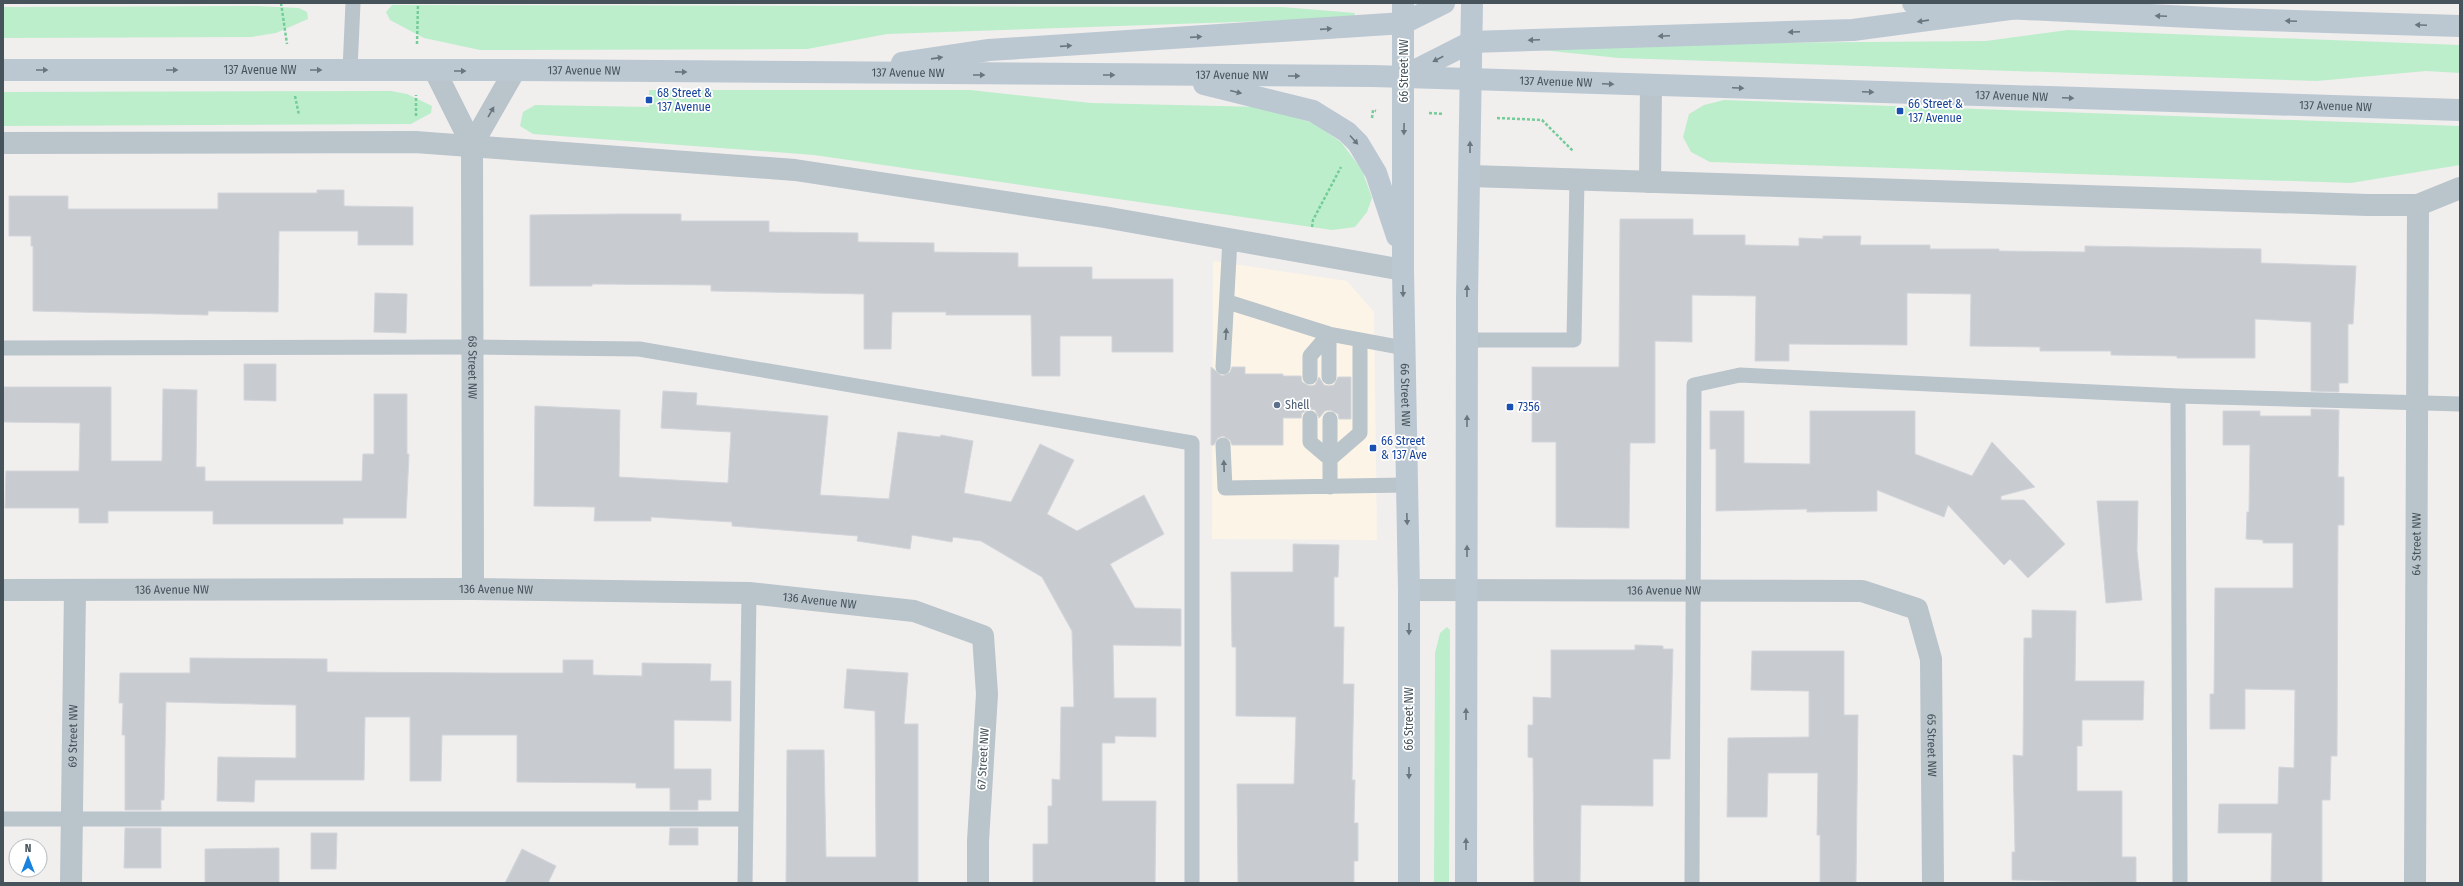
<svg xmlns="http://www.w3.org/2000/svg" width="2463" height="886" font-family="'Fira Sans Condensed',sans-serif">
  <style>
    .commercial { fill: #fcf4e7 }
    .green { fill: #bceecb }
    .building { fill: #c8ccd1; stroke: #d2d5da }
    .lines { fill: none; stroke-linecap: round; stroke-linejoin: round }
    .path { stroke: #74cc99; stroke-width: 2.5; stroke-dasharray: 3 2; stroke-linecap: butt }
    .lane { stroke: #b9c4cb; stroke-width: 15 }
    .street { stroke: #b9c4cb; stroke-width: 22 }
    .secondary { stroke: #bbc8d2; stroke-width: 22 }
    .oneway { fill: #69767f }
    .oneway2 { fill: #68757d }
    .transit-dot { fill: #1a4fb4; stroke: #fff; stroke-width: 1.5 }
    .service-dot { fill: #5c6f8a; stroke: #fff; stroke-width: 1.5 }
    .labels { text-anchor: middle; stroke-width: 3.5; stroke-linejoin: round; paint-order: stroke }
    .street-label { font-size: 12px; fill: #46535b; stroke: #fff }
    .transit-label { font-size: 12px; fill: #164399; stroke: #fff; text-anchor: start }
    .service-label { font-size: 12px; fill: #4e5e75; stroke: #fff; text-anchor: start }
  </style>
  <rect width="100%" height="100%" fill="#f1eeee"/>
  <path class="commercial" d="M 1213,261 L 1347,281 L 1374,312 L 1377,540 L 1212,539 Z"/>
  <path class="green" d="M 392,5 L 1282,7 L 1355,13 L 1354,18 L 887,34 L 807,49 L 480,50 L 424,38 L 390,20 L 386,12 Z
    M 257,6 L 299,8 L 307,12 L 308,19 L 276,33 L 251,37 L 3,38 L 3,7 Z
    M 2068,30 L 2460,45 L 2460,73 L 2426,71 L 2317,81 L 1619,58 L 1522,48 L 1634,44 L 1986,41 Z
    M 649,90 L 970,90 L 1091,103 L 1261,107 L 1313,123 L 1341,142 L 1362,170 L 1372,198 L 1367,212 L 1355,227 L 1332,230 L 814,155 L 533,134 L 520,126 L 523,112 L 535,105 L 649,107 Z
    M 391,91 L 407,94 L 432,106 L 431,113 L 411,124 L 3,126 L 3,92 Z
    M 1724,100 L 2460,126 L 2460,165 L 2351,183 L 1710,162 L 1691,152 L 1683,137 L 1689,114 L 1704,105 Z
    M 1447,627 L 1450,630 L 1449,883 L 1434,883 L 1435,653 L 1440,633 Z"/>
  <path class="building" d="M 317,190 L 344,190 L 344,206 L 413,207 L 413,245 L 358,245 L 358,231 L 279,231 L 278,312 L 208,311 L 208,315 L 33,311 L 33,246 L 31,246 L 31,236 L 9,236 L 9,196 L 68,196 L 68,209 L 218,209 L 218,193 L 317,193 Z
    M 618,214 L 681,214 L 681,221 L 769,221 L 769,232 L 858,233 L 858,242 L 934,243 L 934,252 L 1018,253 L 1018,267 L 1092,267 L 1092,279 L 1173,279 L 1173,352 L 1112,352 L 1112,336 L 1060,336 L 1060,376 L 1032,376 L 1031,315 L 946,315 L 946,312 L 892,312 L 891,349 L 864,349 L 864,294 L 711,291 L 711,285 L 592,284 L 592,286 L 530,286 L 530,215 Z
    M 1620,219 L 1693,219 L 1693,235 L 1745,235 L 1745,245 L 1799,246 L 1799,238 L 1823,239 L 1823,236 L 1861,236 L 1860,245 L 1930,245 L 1930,249 L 1999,249 L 1999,251 L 2085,252 L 2085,246 L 2261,249 L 2261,263 L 2356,266 L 2353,324 L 2348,324 L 2348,383 L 2339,383 L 2339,392 L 2311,391 L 2311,322 L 2255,319 L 2255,358 L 2177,358 L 2177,356 L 2111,355 L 2111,351 L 2040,351 L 2040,347 L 1970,346 L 1971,294 L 1907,293 L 1907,345 L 1789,344 L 1789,361 L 1755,361 L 1756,296 L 1692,295 L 1692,342 L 1655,341 L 1655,443 L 1630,443 L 1629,528 L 1556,527 L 1556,442 L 1532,442 L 1532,367 L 1619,367 Z
    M 375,293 L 407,294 L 406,333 L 374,332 Z
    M 244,364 L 276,364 L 276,401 L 244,400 Z
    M 1211,367 L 1222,376 L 1230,372 L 1232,367 L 1245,367 L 1245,374 L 1283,374 L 1283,376 L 1301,376 L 1302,382 L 1310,386 L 1315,385 L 1319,377 L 1324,385 L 1329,386 L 1334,385 L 1338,377 L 1351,377 L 1351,419 L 1339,419 L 1338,414 L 1330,410 L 1325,411 L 1319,418 L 1315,410 L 1310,409 L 1302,413 L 1301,418 L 1283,418 L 1283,445 L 1232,445 L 1230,440 L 1223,436 L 1218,438 L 1214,445 L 1211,445 Z
    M 4,387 L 111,387 L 111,461 L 162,461 L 163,389 L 197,390 L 196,467 L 205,467 L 205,481 L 362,481 L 363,454 L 374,454 L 374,394 L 407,394 L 407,454 L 409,454 L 406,518 L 343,518 L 343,524 L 213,524 L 213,511 L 108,511 L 108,523 L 79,523 L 79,508 L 5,508 L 6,471 L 79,471 L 80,423 L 3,422 Z
    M 663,391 L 697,393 L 696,405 L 828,416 L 820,495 L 889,499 L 898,432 L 940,437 L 941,435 L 973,441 L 964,493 L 1011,502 L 1040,444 L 1074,460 L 1047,514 L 1077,531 L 1144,495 L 1164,534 L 1110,564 L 1135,608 L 1181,609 L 1181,646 L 1113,645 L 1114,698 L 1156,698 L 1156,737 L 1115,736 L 1115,743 L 1102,743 L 1102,801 L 1156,801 L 1155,883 L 1033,883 L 1033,844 L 1048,844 L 1048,806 L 1052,806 L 1052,779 L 1060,780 L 1061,707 L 1074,707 L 1072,631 L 1042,577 L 981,541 L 953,537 L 952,542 L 912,535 L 910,549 L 857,541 L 858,536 L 732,526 L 732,522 L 651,517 L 651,521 L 594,521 L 595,507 L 534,506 L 535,406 L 620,410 L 619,477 L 728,483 L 731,432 L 661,428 Z
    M 2311,409 L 2339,410 L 2338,477 L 2344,477 L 2344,525 L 2338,525 L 2337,756 L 2331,756 L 2330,800 L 2322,800 L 2322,883 L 2271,883 L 2272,833 L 2218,833 L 2219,804 L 2278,804 L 2279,767 L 2294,768 L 2295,690 L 2245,689 L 2245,729 L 2210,729 L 2210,694 L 2214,694 L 2215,588 L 2293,588 L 2293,543 L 2263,543 L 2263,540 L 2246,539 L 2247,512 L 2249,512 L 2250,445 L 2223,445 L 2223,411 L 2260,411 L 2260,416 L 2311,416 Z
    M 1710,411 L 1744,411 L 1744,463 L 1810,464 L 1810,411 L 1915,411 L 1915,454 L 1972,476 L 1992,442 L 2035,487 L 2001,496 L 2001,500 L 2024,500 L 2065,544 L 2028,578 L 2010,559 L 2004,565 L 1948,505 L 1944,517 L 1877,490 L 1877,511 L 1807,512 L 1807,509 L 1716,511 L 1716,449 L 1710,449 Z
    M 2097,501 L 2138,501 L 2137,551 L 2142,600 L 2106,603 Z
    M 1293,544 L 1339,545 L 1338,577 L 1334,577 L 1334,627 L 1344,627 L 1343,684 L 1354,684 L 1352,780 L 1355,780 L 1354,823 L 1358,823 L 1358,861 L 1354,861 L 1354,883 L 1238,883 L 1237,784 L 1294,784 L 1296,717 L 1236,716 L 1236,647 L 1232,647 L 1231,572 L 1293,572 Z
    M 2032,610 L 2076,611 L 2075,681 L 2144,681 L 2143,720 L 2082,720 L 2082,746 L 2077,746 L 2077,791 L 2122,791 L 2122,857 L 2136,857 L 2136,883 L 2012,880 L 2012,852 L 2015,852 L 2013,755 L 2023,756 L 2024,638 L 2032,638 Z
    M 1635,645 L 1663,646 L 1663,649 L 1673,649 L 1670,759 L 1653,759 L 1653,806 L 1581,805 L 1580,883 L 1534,883 L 1533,758 L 1528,757 L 1528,725 L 1533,725 L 1533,697 L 1551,698 L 1551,650 L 1635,650 Z
    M 1752,651 L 1844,651 L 1844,715 L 1858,715 L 1856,883 L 1820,883 L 1820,835 L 1817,835 L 1818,773 L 1768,773 L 1767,817 L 1727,817 L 1728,738 L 1809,737 L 1809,691 L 1751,690 Z
    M 190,658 L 327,659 L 327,672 L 490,673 L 563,673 L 563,660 L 593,660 L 593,675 L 642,676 L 642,663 L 711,664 L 710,681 L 731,681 L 731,721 L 674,720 L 674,769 L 711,769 L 711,800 L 698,800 L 698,810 L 670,810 L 670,788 L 636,788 L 636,783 L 517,782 L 517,735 L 442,735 L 441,781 L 410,781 L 410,717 L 365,717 L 364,780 L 255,780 L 254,802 L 217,801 L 218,757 L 296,758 L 296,705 L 166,702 L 164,800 L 161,800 L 161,810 L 125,810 L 125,735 L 122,735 L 123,703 L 119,703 L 120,673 L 190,673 Z
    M 847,669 L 908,673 L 904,724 L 918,724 L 918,883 L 786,883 L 787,750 L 824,750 L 826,857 L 876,857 L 875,711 L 844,708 Z
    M 125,828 L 161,828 L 161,868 L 124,868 Z
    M 670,828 L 698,828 L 698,845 L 669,845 Z
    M 311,833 L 337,833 L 336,869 L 311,869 Z
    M 279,848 L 279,883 L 205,883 L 205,849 Z
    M 522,849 L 556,866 L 548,883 L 505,883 Z"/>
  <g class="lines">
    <path class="path" d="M 281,3 L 287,44
      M 417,44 L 418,3
      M 295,96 L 299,115
      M 1429,113 L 1444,114
      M 416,116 L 416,95
      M 1372,118 L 1373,110 L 1376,111
      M 1497,118 L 1542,120 L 1573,151
      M 1312,227 L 1313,220 L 1341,167"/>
    <path class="lane" d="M 350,70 L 353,3
      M 1228,302 L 1329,334 L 1404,348
      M 1467,340 L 1574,340 L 1577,179
      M 3,348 L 472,347 L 639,349 L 1192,443 L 1192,883
      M 1223,367 L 1230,239
      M 1310,377 L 1310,356 L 1329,334
      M 1329,377 L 1329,334
      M 2178,396 L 2180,883
      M 1310,418 L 1310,442 L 1330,459 L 1360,433 L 1360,341
      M 1330,419 L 1330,487
      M 1223,445 L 1225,488 L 1406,485
      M 3,819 L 745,819
      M 745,883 L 749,593
      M 1692,883 L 1694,385 L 1740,375 L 2178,396 L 2460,404"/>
    <g class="street">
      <path id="s1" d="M 435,71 L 472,145 L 473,589"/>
      <path d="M 3,143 L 415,142 L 795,170 L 1104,217 L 1403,270"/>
      <path d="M 472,145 L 515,70"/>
      <path d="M 1470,176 L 2368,205 L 2418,205 L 2460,188"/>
      <path d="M 1650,182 L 1651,86"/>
      <path id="s2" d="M 3,590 L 473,589 L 749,593 L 914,611 L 983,636 L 987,694 L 978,841 L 978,883"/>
      <path id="s3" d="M 1409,590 L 1862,591 L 1917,609 L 1931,659 L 1933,883"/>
      <path id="s4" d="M 71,883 L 75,590"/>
      <path id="s5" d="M 2415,883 L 2418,205"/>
    </g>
    <g class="secondary">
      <path id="s6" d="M 1403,3 L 1403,270 L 1409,590 L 1409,883"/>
      <path d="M 1913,3 L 1963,6"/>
      <path d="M 2004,8 L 2232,19 L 2460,26"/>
      <path d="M 902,63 L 989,50 L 1404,23 L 1444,3"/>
      <path id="s7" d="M 3,70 L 515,70 L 1373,76 L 2460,110"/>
      <path d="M 1404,76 L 1471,42 L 1853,30 L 2017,8"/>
      <path d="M 1204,84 L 1313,111 L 1347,132 L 1358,143 L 1376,173 L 1397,236"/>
      <path d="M 1466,883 L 1467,298 L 1472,3"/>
    </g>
  </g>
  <defs><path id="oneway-solid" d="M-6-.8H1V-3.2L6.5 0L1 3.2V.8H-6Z"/></defs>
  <g class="oneway">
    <use href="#oneway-solid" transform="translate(2161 16) rotate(-177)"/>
    <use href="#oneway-solid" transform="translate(1923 21) rotate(172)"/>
    <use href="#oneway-solid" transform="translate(2291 21) rotate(-178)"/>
    <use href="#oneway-solid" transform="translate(2421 25) rotate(-178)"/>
    <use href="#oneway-solid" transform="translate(1326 29) rotate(-4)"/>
    <use href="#oneway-solid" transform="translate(1794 32) rotate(178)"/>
    <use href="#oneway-solid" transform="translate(1664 36) rotate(178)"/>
    <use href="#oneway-solid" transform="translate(1196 37) rotate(-4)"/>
    <use href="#oneway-solid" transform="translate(1534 40) rotate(178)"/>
    <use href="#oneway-solid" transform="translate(1066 46) rotate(-4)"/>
    <use href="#oneway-solid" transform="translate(937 58) rotate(-8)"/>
    <use href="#oneway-solid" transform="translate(1438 59) rotate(153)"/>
    <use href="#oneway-solid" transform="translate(42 70)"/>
    <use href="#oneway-solid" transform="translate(172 70)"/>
    <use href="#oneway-solid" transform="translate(316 70)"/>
    <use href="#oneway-solid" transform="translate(460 71)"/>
    <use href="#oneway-solid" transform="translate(681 72) rotate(1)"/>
    <use href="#oneway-solid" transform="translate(979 75)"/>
    <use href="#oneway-solid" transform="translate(1109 75)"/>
    <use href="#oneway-solid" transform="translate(1294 76)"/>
    <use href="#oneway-solid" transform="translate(1608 84) rotate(2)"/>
    <use href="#oneway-solid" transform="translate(1738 88) rotate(2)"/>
    <use href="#oneway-solid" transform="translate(1236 92) rotate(14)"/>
    <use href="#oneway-solid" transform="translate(1868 92) rotate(2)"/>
    <use href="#oneway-solid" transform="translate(2068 98) rotate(2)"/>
    <use href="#oneway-solid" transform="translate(1404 129) rotate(91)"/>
    <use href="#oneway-solid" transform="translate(1354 140) rotate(48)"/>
    <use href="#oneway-solid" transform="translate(1470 147) rotate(-90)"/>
    <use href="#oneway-solid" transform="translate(1403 291) rotate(89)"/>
    <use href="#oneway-solid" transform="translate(1467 291) rotate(-89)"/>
    <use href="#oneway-solid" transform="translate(1467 421) rotate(-90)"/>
    <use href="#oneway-solid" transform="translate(1407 519) rotate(88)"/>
    <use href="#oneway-solid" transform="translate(1467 551) rotate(-90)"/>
    <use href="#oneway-solid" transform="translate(1409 629) rotate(90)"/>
    <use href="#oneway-solid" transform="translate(1466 714) rotate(-90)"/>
    <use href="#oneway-solid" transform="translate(1409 773) rotate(90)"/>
    <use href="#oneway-solid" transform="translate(1466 844) rotate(-90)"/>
  </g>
  <g class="oneway2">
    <use href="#oneway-solid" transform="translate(491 112) rotate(-60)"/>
    <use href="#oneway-solid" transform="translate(1226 334) rotate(-86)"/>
    <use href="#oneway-solid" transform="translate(1224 466) rotate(-92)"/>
  </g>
  <g class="transit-dot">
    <rect x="645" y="96" width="8" height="8" rx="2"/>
    <rect x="1896" y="107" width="8" height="8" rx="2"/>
    <rect x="1506" y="403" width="8" height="8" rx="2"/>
    <rect x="1369" y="444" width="8" height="8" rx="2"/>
  </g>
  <circle class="service-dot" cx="1277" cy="405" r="4"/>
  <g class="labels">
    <g class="street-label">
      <text dy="4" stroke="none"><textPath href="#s7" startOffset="257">137 Avenue NW</textPath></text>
      <text dy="4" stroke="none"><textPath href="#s7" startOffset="581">137 Avenue NW</textPath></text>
      <text transform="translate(1404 71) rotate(-90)" y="4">66 Street NW</text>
      <text dy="4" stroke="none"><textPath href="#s7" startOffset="905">137 Avenue NW</textPath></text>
      <text dy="4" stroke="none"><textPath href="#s7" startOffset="1229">137 Avenue NW</textPath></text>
      <text dy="4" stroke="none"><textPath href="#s7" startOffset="1553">137 Avenue NW</textPath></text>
      <text dy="4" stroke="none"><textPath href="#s7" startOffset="2009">137 Avenue NW</textPath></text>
      <text dy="4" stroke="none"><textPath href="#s7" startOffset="2333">137 Avenue NW</textPath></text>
      <text dy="4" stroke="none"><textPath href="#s1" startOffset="305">68 Street NW</textPath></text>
      <text dy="4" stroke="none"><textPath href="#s6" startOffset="392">66 Street NW</textPath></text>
      <text dy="4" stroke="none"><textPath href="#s5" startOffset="339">64 Street NW</textPath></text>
      <text dy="4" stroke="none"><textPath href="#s2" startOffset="169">136 Avenue NW</textPath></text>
      <text dy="4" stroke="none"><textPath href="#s2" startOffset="493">136 Avenue NW</textPath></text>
      <text dy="4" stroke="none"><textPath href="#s3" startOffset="255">136 Avenue NW</textPath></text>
      <text dy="4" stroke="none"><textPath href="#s2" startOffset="817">136 Avenue NW</textPath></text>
      <text transform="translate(1409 719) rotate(-90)" y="4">66 Street NW</text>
      <text dy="4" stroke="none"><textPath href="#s4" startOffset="147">69 Street NW</textPath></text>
      <text dy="4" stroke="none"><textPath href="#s3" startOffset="649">65 Street NW</textPath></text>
      <text transform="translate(983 759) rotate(-87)" y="4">67 Street NW</text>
    </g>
    <g class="transit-label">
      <text x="657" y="97">68 Street &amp;<tspan x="657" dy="14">137 Avenue</tspan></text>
      <text x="1908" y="108">66 Street &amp;<tspan x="1908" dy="14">137 Avenue</tspan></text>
      <text x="1518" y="411">7356</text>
      <text x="1381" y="445">66 Street<tspan x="1381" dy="14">&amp; 137 Ave</tspan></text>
    </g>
    <g class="service-label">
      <text x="1285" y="409">Shell</text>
    </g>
  </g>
  <rect width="2463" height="886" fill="none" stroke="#46535b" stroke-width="8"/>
  <g transform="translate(28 858)"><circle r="19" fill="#ffffff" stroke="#b5babd"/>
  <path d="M0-3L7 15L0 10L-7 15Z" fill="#1982df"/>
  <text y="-6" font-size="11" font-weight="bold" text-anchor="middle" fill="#46535b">N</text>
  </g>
</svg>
